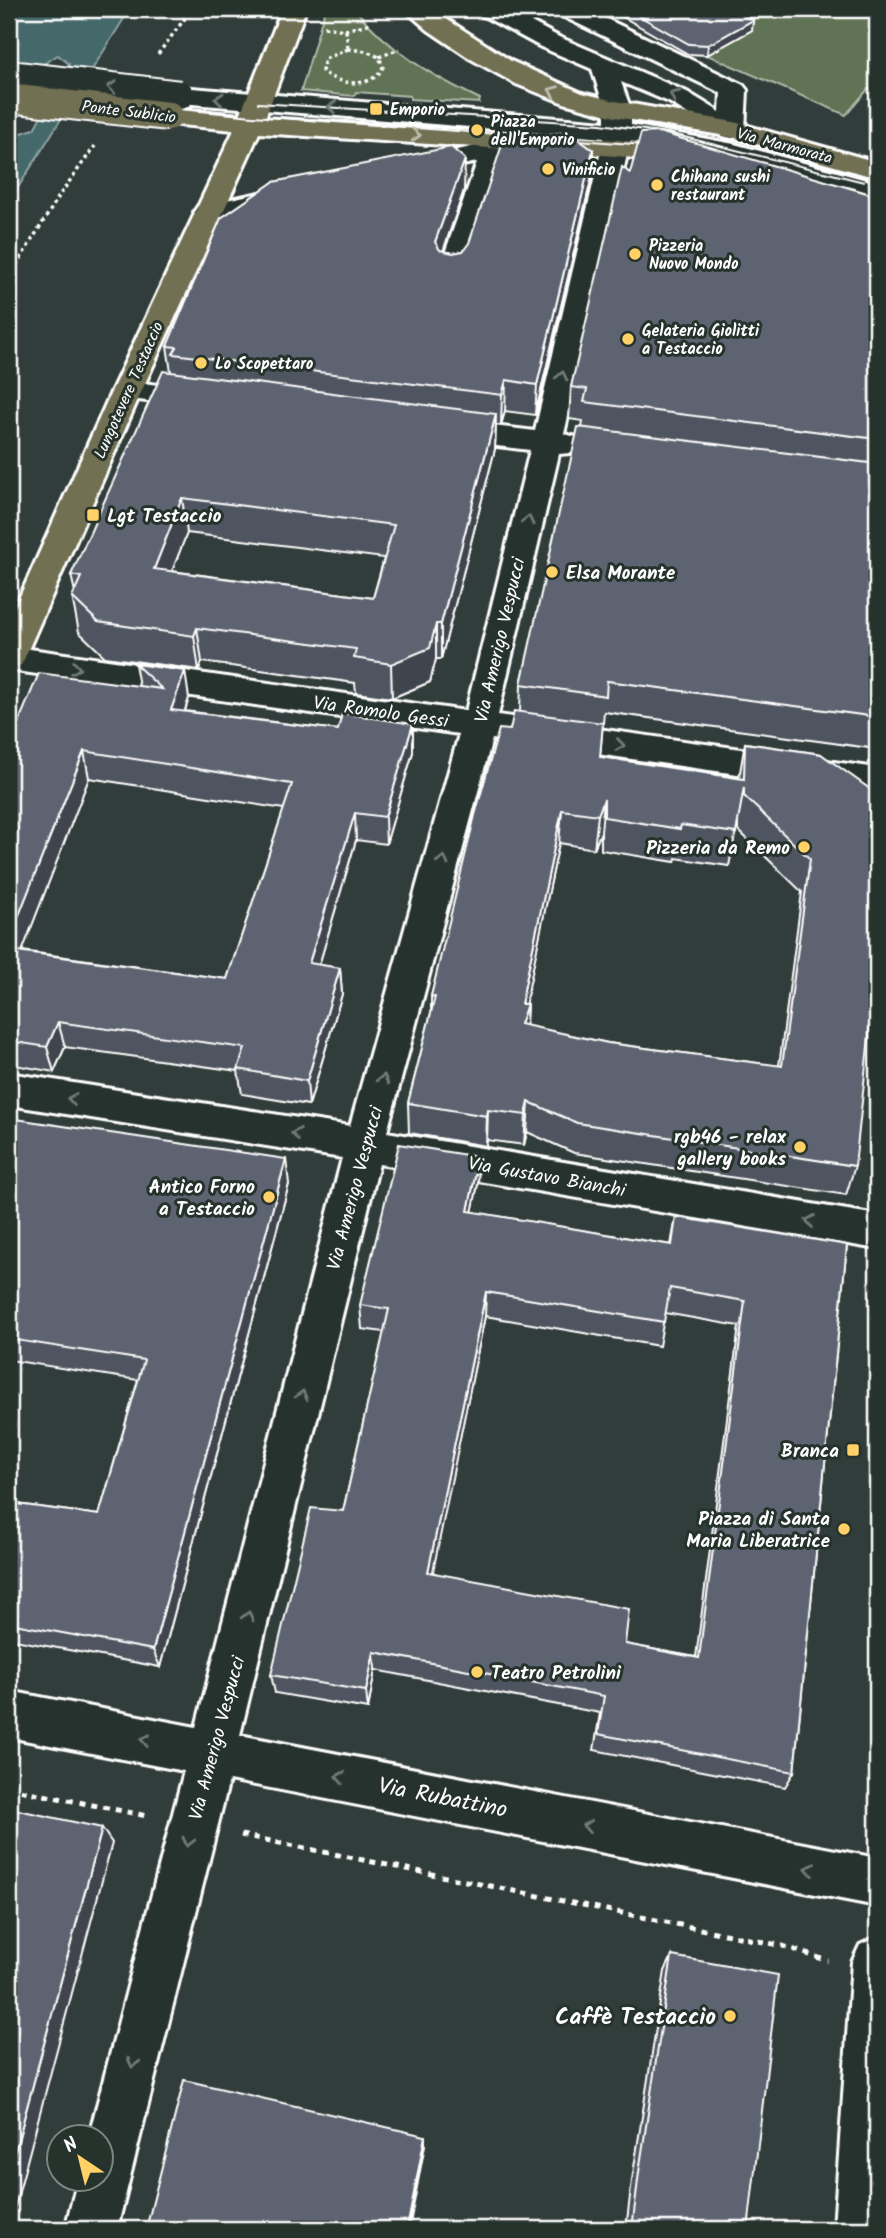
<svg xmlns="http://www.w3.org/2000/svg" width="886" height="2238" font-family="Kalam,sans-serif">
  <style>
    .green { fill: #607355; stroke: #b0b9aa; stroke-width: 2 }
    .water { fill: #44686a; stroke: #8fa4a6; stroke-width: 2 }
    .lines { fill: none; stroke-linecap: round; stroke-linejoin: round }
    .minor-casing { stroke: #fff; stroke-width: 6 }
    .major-casing { stroke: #fff; stroke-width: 6 }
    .path-far1 { stroke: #fff; stroke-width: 3.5; stroke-dasharray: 3.5 3.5; stroke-linecap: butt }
    .path { stroke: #fff; stroke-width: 5; stroke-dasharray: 6 6; stroke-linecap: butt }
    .minor { fill: #26332d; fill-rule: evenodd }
    .major { fill: #716f52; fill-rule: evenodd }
    .tram { stroke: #fff; stroke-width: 2 }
    .minor-bridge-casing { stroke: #fff; stroke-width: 32; stroke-linecap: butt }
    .major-bridge-casing { stroke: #fff; stroke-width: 32; stroke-linecap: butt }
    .minor-bridge { stroke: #26332d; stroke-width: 28 }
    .major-bridge { stroke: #716f52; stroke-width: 28 }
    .wall { fill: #505560; stroke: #fff; stroke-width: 2; fill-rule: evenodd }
    .shaded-wall { fill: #41454e; stroke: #fff; stroke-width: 2 }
    .building { fill: #5d6370; stroke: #fff; stroke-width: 2; fill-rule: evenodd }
    .oneway { stroke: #727a76 }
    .oneway2 { stroke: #bfbeb1 }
    .poi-dot { fill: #ffd166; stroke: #26332d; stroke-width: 2.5 }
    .labels { text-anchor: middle; stroke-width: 6; stroke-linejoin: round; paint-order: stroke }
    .far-poi-label { font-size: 16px; font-weight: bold; fill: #fff; stroke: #26332d; text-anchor: start }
    .far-street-label { font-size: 16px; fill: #fff; stroke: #26332d }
    .poi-label { font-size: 19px; font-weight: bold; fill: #fff; stroke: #26332d; text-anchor: end }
    .street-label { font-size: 19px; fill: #fff; stroke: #26332d }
    .near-street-label { font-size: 23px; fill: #fff; stroke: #26332d }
    .near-poi-label { font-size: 23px; font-weight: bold; fill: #fff; stroke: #26332d; text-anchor: end }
  </style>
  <rect width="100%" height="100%" fill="#313d3a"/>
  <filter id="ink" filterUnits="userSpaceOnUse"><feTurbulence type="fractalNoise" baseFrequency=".0143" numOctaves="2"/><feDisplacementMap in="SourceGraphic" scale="14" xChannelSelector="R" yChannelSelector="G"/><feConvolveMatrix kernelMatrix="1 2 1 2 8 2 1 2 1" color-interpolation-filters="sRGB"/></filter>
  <g filter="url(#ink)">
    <path class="green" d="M 325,9 L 355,9 C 389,51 432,76 480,99 L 479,103 L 410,99 L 410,96 L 356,92 L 354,96 L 301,91 Z
      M 713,9 L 877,9 L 877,92 L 868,89 L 846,115 L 707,55 L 752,30 Z"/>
    <path class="water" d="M 9,9 L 130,9 L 9,202 L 9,131 L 22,133 L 34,129 L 69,64 L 58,55 L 40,66 L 9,119 Z"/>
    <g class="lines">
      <defs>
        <path id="minor" d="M 477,9 L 507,9 L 559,37 L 687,92 L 720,112 L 721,93 L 558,14 L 555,9 L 586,9 L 743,85 L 747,90 L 745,130 L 741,136 L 732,138 L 723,136 L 669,102 L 621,82 L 631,110 L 631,125 L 734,144 L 877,183 L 877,199 L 731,159 L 630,141 L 564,434 L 581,438 L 585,445 L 581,452 L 559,454 L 498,715 L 877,768 L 877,794 L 492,739 L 387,1132 L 877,1215 L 877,1249 L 379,1164 L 240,1735 L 877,1858 L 877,1906 L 229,1780 L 117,2229 L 65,2229 L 78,2178 L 102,2178 L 102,2136 L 89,2136 L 184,1771 L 9,1737 L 9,1691 L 196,1727 L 342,1158 L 9,1105 L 9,1073 L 350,1126 L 459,734 L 9,670 L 9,646 L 466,711 L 530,450 L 445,440 L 434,437 L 430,430 L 434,423 L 445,420 L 535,431 L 604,138 L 180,103 L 171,100 L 167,95 L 171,90 L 180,87 L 605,122 L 605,110 L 592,69 L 541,47 L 480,14 Z
          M 530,134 L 539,136 L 543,142 L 539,148 L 505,155 L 466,273 L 462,279 L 452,281 L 442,279 L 438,273 L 477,162 L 412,176 L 403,174 L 399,168 L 403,162 Z
          M 288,187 L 297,189 L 301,195 L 297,201 L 208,220 L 198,218 L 194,212 L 198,206 Z
          M 127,381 L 205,391 L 215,393 L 220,400 L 215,407 L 205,409 L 117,397 L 112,390 L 117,383 Z
          M 877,1937 L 877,2229 L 834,2229 L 852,1962 L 860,1945 Z"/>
        <path id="major" d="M 282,9 L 306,9 L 265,118 L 617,140 L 690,149 L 699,151 L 703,157 L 699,163 L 690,165 L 617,156 L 259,133 L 142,390 L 25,657 L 21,665 L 9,669 L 9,621 L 112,390 L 234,130 L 169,124 L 160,121 L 156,116 L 160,111 L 169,108 L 240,115 Z
          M 404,9 L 431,9 L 511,61 L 582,93 L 615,101 L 734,122 L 877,162 L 877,178 L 732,137 L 615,117 L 564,103 L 516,84 L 471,59 L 428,30 Z"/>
      </defs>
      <use href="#minor" class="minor-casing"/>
      <use href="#major" class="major-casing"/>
      <path class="path-far1" d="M 324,27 L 346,30 L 371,23
        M 346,30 L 348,49
        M 348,49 L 366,51 L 379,57 L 383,67 C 372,90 338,85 322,71 L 325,59 Z
        M 158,54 L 192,9
        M 379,57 L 399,49
        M 9,277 L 61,193 L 95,146"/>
      <path class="path" d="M 9,1788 L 147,1816
        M 241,1835 L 783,1946 L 828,1961"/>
      <use href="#minor" class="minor"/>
      <use href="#major" class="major"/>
      <path class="tram" d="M 9,93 L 253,116 L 659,146
        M 258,103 L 600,124 L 668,133 L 864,182
        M 847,187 L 877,196"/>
      <defs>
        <path id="minor-bridge" d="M 9,75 L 180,95"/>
        <path id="major-bridge" d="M 9,98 L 169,116"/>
      </defs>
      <use href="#minor-bridge" class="minor-bridge-casing"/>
      <use href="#major-bridge" class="major-bridge-casing"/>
      <use href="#minor-bridge" class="minor-bridge"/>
      <use href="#major-bridge" class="major-bridge"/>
    </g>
    <path class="wall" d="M 609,9 L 733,9 L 753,20 L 752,30 L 707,55 L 688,54 Z
      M 593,150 L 591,180 L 535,415 L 505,411 L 501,425 L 496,425 L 495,449 L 441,659 L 436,659 L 430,682 L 392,698 L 356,693 L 355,683 L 202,662 L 199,670 L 105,657 L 79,632 L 72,597 L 75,592 L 71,575 L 171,372 L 167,346 L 464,190 L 443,251 L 453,253 L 463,251 ZM 187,533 L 384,558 L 373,598 L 172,571 Z
      M 630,173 L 877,196 L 877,749 L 604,712 L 600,757 L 739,778 L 745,743 L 821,754 L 855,1166 L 846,1195 L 574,1153 L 527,1132 L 524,1145 L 487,1140 L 486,1146 L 409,1133 L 408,1103 L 431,1013 L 431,996 L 510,730 L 520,711 L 521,684 L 582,428 L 583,421 L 569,419 L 571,387 ZM 738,820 L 738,830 L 802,892 L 779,1066 L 608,1043 L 526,1026 L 527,1004 L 525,1004 L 559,843 L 594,849 L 601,832 L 601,850 L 675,862 L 676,858 L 729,866 Z
      M 135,664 L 189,698 L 185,711 L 338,730 L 413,724 L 413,752 L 386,844 L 356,840 L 319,965 L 340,968 L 342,994 L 309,1105 L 242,1094 L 238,1071 L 65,1047 L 54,1072 L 9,1064 L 9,745 L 139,686 ZM 89,778 L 284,809 L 227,979 L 22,951 Z
      M 9,1118 L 289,1184 L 160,1667 L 9,1639 L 9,1503 L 99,1515 L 138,1380 L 9,1360 Z
      M 479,1157 L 478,1184 L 472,1212 L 671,1245 L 676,1217 L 847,1245 L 794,1772 L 785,1787 L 594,1750 L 600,1713 L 375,1670 L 368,1709 L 275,1693 L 271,1675 L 343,1511 L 384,1332 L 362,1329 L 360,1305 ZM 665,1313 L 739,1326 L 696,1657 L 625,1644 L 432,1572 L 485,1316 L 659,1346 Z
      M 672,1956 L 748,2229 L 626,2229 L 632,2180 L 665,1971 Z"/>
    <path class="shaded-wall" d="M 753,20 L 752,30 L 707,55 L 708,45 Z
      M 593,150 L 591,180 L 535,415 L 537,385 Z
      M 465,159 L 464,190 L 436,272 L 435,242 Z
      M 506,380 L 505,411 L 501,425 L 502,395 Z
      M 496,414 L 495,449 L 441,659 L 441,624 Z
      M 182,498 L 187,533 L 159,604 L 154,569 Z
      M 436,624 L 436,659 L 430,682 L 392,698 L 391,664 Z
      M 197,628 L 202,662 L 199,670 L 194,636 Z
      M 185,671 L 189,698 L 176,737 L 171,710 Z
      M 413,724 L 413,752 L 386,844 L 385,817 Z
      M 84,751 L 89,778 L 13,975 L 9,961 L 9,940 Z
      M 604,799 L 601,832 L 594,849 L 598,815 Z
      M 562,810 L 559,843 L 523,1016 L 527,1004 L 525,1035 L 518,1055 L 521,1004 Z
      M 355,813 L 356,840 L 312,989 L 309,963 Z
      M 340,968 L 342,994 L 309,1105 L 307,1081 Z
      M 58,1022 L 65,1047 L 54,1072 L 47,1047 Z
      M 529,1102 L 527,1132 L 524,1145 L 526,1115 Z
      M 488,1110 L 487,1140 L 486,1146 L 487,1116 Z
      M 479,1157 L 478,1184 L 467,1237 L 468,1211 Z
      M 286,1159 L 289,1184 L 160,1667 L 153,1650 Z
      M 486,1292 L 485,1316 L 429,1591 L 428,1572 Z
      M 374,1652 L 375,1670 L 368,1709 L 366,1691 Z
      M 102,1828 L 112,1843 L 9,2229 L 9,2174 Z
      M 425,2136 L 425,2145 L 409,2229 L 407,2229 Z"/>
    <path class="building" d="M 627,9 L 733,9 L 753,20 L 708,45 L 689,44 Z
      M 568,132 L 593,150 L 537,385 L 506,380 L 502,395 L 173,354 L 177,347 L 167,346 L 221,218 L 273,182 L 451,147 L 465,159 L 435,242 L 440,250 L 453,253 L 463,251 L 469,243 L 504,139 Z
      M 659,132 L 877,196 L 877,439 L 584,402 L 587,389 L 571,387 L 622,167 L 630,173 L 641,133 Z
      M 163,371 L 496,414 L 441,624 L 436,624 L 430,648 L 391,664 L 354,658 L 356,649 L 197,628 L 194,636 L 98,622 L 72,597 L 81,577 L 71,575 ZM 182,498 L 394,525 L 373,598 L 154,569 Z
      M 578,427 L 877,464 L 877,717 L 607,681 L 606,696 L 521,684 Z
      M 135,664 L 185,671 L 171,710 L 338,730 L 342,713 L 413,724 L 385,817 L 355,813 L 309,963 L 340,968 L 307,1081 L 238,1069 L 245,1048 L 58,1022 L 47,1047 L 9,1041 L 9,950 L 227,979 L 292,784 L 84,751 L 9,940 L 9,745 L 39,673 L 162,689 Z
      M 514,711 L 603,723 L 600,757 L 744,779 L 745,743 L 821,754 L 877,794 L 877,963 L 855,1166 L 577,1123 L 529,1102 L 526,1115 L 488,1110 L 487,1116 L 408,1103 L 435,997 L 431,996 L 475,815 L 499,729 L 510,730 ZM 744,787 L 744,796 L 810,859 L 782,1066 L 608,1043 L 520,1024 L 527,1004 L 521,1004 L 562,810 L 598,815 L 604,799 L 604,817 L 680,829 L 681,825 L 736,833 Z
      M 9,1118 L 286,1159 L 153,1650 L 9,1623 L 9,1503 L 99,1515 L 144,1360 L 9,1339 Z
      M 399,1144 L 479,1157 L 468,1211 L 672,1245 L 676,1217 L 847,1245 L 794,1772 L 598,1734 L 604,1696 L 374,1652 L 366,1691 L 271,1675 L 311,1508 L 343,1511 L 389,1309 L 360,1305 ZM 670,1288 L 745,1301 L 699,1658 L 625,1644 L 629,1609 L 428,1572 L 486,1292 L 664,1322 Z
      M 9,1808 L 102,1828 L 9,2174 Z
      M 672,1956 L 778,1975 L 748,2229 L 632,2229 L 639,2172 Z
      M 184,2080 L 425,2136 L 407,2229 L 146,2229 Z"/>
    <defs><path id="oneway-chevron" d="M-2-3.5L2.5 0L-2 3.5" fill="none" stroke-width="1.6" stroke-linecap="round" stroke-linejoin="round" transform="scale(1.75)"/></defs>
    <g class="oneway">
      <use href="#oneway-chevron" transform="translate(112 87) rotate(-174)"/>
      <use href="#oneway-chevron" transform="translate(674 95) rotate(-154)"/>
      <use href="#oneway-chevron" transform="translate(219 99) rotate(-174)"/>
      <use href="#oneway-chevron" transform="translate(332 107) rotate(-175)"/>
      <use href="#oneway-chevron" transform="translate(562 376) rotate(-77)"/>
      <use href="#oneway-chevron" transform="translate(528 520) rotate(-77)"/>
      <use href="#oneway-chevron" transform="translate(76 668) rotate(9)"/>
      <use href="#oneway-chevron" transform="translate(620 745) rotate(8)"/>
      <use href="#oneway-chevron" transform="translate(443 860) rotate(-75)"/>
      <use href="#oneway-chevron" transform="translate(383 1079) rotate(-75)"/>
      <use href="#oneway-chevron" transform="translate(72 1099) rotate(-171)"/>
      <use href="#oneway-chevron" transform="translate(296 1134) rotate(-171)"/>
      <use href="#oneway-chevron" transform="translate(810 1221) rotate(-170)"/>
      <use href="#oneway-chevron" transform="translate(302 1395) rotate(-76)"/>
      <use href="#oneway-chevron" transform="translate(248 1616) rotate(-76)"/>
      <use href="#oneway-chevron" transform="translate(145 1740) rotate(-169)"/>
      <use href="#oneway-chevron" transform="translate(340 1777) rotate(-169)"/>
      <use href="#oneway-chevron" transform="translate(587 1826) rotate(-169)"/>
      <use href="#oneway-chevron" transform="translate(188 1842) rotate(104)"/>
      <use href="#oneway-chevron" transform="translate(810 1869) rotate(-169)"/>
      <use href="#oneway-chevron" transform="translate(133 2063) rotate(104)"/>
    </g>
    <g class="oneway2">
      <use href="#oneway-chevron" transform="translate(553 91) rotate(-158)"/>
      <use href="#oneway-chevron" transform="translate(416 135) rotate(3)"/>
    </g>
  </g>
  <g class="poi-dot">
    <rect x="369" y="102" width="14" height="14" rx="3.5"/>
    <circle cx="477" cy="130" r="7"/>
    <circle cx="548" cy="169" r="7"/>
    <circle cx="657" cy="185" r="7"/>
    <circle cx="635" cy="254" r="7"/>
    <circle cx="628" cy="339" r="7"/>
    <circle cx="201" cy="363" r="7"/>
    <rect x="86" y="508" width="14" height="14" rx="3.5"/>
    <circle cx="552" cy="572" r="7"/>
    <circle cx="804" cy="847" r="7"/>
    <circle cx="800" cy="1147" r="7"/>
    <circle cx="269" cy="1197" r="7"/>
    <rect x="846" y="1443" width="14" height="14" rx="3.5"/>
    <circle cx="844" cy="1529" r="7"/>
    <circle cx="477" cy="1672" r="7"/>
    <circle cx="730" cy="2016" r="7"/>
  </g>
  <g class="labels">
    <g class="far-poi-label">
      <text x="390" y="115">Emporio</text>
      <text x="491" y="127">Piazza<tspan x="491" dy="18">dell'Emporio</tspan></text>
      <text x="562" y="175">Vinificio</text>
      <text x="671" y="182">Chihana sushi<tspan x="671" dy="18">restaurant</tspan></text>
      <text x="649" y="251">Pizzeria<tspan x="649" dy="18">Nuovo Mondo</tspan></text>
      <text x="642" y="336">Gelateria Giolitti<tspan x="642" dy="18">a Testaccio</tspan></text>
      <text x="215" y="369">Lo Scopettaro</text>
    </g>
    <g class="far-street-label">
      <text transform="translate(129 111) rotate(7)" y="6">Ponte Sublicio</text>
      <text transform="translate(785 145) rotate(15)" y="6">Via Marmorata</text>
      <text transform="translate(128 390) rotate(-66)" y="6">Lungotevere Testaccio</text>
    </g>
    <g class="poi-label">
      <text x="107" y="522" text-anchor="start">Lgt Testaccio</text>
      <text x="566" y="579" text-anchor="start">Elsa Morante</text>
      <text x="790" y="854">Pizzeria da Remo</text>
      <text x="786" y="1143">rgb46 - relax<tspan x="786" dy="22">gallery books</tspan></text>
      <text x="255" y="1193">Antico Forno<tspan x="255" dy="22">a Testaccio</tspan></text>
      <text x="839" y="1457">Branca</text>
      <text x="830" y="1525">Piazza di Santa<tspan x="830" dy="22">Maria Liberatrice</tspan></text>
      <text x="491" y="1679" text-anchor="start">Teatro Petrolini</text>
    </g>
    <g class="street-label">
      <text transform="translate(499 640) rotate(-77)" y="7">Via Amerigo Vespucci</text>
      <text transform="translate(381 711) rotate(8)" y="7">Via Romolo Gessi</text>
      <text transform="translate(547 1176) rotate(10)" y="7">Via Gustavo Bianchi</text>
      <text transform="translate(354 1188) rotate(-75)" y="7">Via Amerigo Vespucci</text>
      <text transform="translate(216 1738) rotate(-75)" y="7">Via Amerigo Vespucci</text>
    </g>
    <g class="near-street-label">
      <text transform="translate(443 1797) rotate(11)" y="8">Via Rubattino</text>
    </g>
    <g class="near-poi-label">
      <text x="716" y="2024">Caffè Testaccio</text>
    </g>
  </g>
  <rect width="886" height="2238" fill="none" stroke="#26332d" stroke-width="35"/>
  <rect x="18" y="18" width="851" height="2203" fill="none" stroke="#fff" stroke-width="2.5" filter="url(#ink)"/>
  <g transform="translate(80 2158) rotate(325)"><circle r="33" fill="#26332d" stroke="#7d8581" stroke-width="2"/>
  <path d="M0-5L12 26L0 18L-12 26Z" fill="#ffd166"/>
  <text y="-10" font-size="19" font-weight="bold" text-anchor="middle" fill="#ffffff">N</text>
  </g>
</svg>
